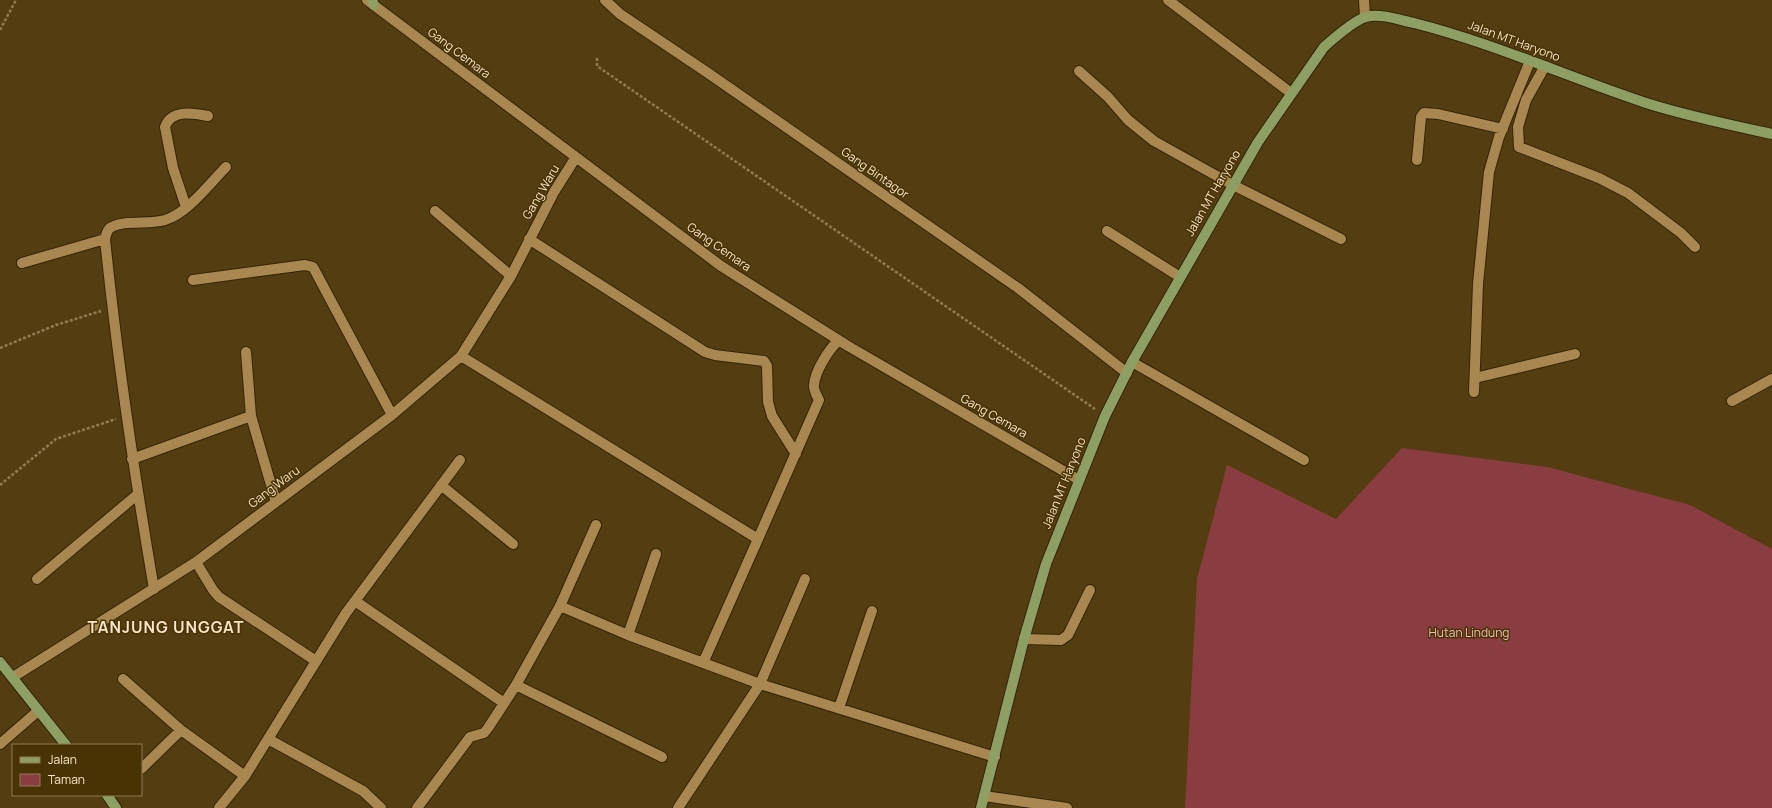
<svg xmlns="http://www.w3.org/2000/svg" width="1772" height="808" font-family="Manrope,sans-serif">
  <style>
    .green { fill: #893d40 }
    .lines { fill: none; stroke-linecap: round; stroke-linejoin: round }
    .minor-casing { stroke: #352507; stroke-width: 12 }
    .major-casing { stroke: #352507; stroke-width: 12 }
    .path { stroke: #907b55; stroke-width: 2.5; stroke-dasharray: 3 2; stroke-linecap: butt }
    .minor { stroke: #a88750; stroke-width: 10 }
    .major { stroke: #8e9f63; stroke-width: 10 }
    .labels { text-anchor: middle; stroke-width: 3; stroke-linejoin: round; paint-order: stroke }
    .street-label { font-size: 12px; fill: #f7e5c9; stroke: #493304 }
    .park-label { font-size: 12px; fill: #f2bebe; stroke: #493304 }
    .district-label { font-size: 16px; font-weight: bold; letter-spacing: 1px; fill: #f7e5c9; stroke: #493304 }
  </style>
  <rect width="100%" height="100%" fill="#543d11"/>
  <path class="green" d="M 1402,448 L 1547,467 L 1690,505 L 1772,549 L 1772,808 L 1185,808 L 1197,579 L 1227,465 L 1336,519 Z"/>
  <g class="lines">
    <defs>
      <path id="minor" d="M 367,0 L 721,266 L 848,346 L 1079,480
        M 605,0 L 620,14 L 708,73 L 1018,288 L 1127,373
        M 1168,0 L 1291,93
        M 1364,0 L 1365,17
        M 1545,66 L 1526,100 L 1518,127 L 1519,147 L 1599,178 L 1628,193 L 1681,233 L 1695,247
        M 1079,71 L 1108,97 L 1128,120 L 1154,141 L 1233,185 L 1341,239
        M 1417,160 L 1421,117 L 1424,113 L 1438,114 L 1503,129
        M 186,207 L 173,168 L 165,127 C 171,109 194,113 208,116
        M 435,211 L 511,276
        M 1107,231 L 1180,277
        M 529,239 L 705,352 L 715,355 L 764,361 L 767,366 L 768,402 L 772,416 L 796,454
        M 22,263 L 105,239
        M 193,280 L 305,265 L 313,267 L 392,415
        M 246,352 L 251,416 L 276,502
        M 461,356 L 758,539 L 703,663
        M 1132,362 L 1304,460
        M 1475,378 L 1575,354
        M 1474,392 L 1478,284 L 1489,172 L 1499,137 L 1530,61
        M 1732,401 L 1772,379
        M 132,459 L 251,416
        M 441,485 L 513,544
        M 758,539 L 819,400 C 817,396 813,389 814,385 C 815,371 829,349 839,340
        M 196,562 L 213,590 L 219,597 L 316,661
        M 37,579 L 138,494
        M 154,589 C 134,473 117,356 105,239 C 106,235 107,230 110,228 C 123,219 150,225 165,220 C 187,214 210,183 226,167
        M 355,601 L 504,703
        M 560,606 L 628,635 L 760,684 L 995,757
        M 628,635 L 656,554
        M 1024,639 L 1061,640 L 1068,635 L 1090,590
        M 13,677 L 196,562 L 392,415 L 461,356 L 511,276 L 554,192 L 576,157
        M 123,679 L 181,730 L 245,776
        M 516,685 L 662,757
        M 839,708 L 872,611
        M 268,739 L 363,791 L 381,808
        M 0,744 L 38,711
        M 141,769 L 181,730
        M 984,796 L 1067,808
        M 219,808 L 245,776 L 346,613 L 460,460
        M 417,808 L 470,737 L 484,733 L 488,728 L 516,685 L 560,606 L 596,525
        M 678,808 L 760,684 L 805,579"/>
      <path id="major" d="M 372,0 L 374,5
        M 0,662 L 66,745
        M 107,795 L 116,808
        M 981,808 L 1024,639 L 1046,564 L 1105,416 L 1132,362 L 1258,142 L 1324,47 C 1333,39 1355,20 1366,17 C 1381,13 1399,20 1414,23 C 1493,43 1568,77 1646,103 C 1687,116 1730,125 1772,134"/>
    </defs>
    <use href="#minor" class="minor-casing"/>
    <use href="#major" class="major-casing"/>
    <path class="path" d="M 0,30 L 16,0
      M 597,58 L 597,66 L 1095,409
      M 0,348 L 56,325 L 101,311
      M 0,485 L 56,439 L 116,419"/>
    <use href="#minor" class="minor"/>
    <use href="#major" class="major"/>
  </g>
  <g class="labels">
    <g class="street-label">
      <text transform="translate(1514 41) rotate(20)" y="4">Jalan MT Haryono</text>
      <text transform="translate(459 53) rotate(37)" y="4">Gang Cemara</text>
      <text transform="translate(875 173) rotate(35)" y="4">Gang Bintagor</text>
      <text transform="translate(541 192) rotate(-60)" y="4">Gang Waru</text>
      <text transform="translate(1213 193) rotate(-60)" y="4">Jalan MT Haryono</text>
      <text transform="translate(719 247) rotate(35)" y="4">Gang Cemara</text>
      <text transform="translate(994 416) rotate(30)" y="4">Gang Cemara</text>
      <text transform="translate(1064 483) rotate(-68)" y="4">Jalan MT Haryono</text>
      <text transform="translate(274 487) rotate(-37)" y="4">Gang Waru</text>
    </g>
    <g class="park-label">
      <text x="1469" y="637">Hutan Lindung</text>
    </g>
    <g class="district-label">
      <text x="166" y="633">TANJUNG UNGGAT</text>
    </g>
  </g>
  <rect x="12" y="744" width="130" height="52" fill="#493304" stroke="#8f7a53"/>
  <rect x="20" y="757" width="20" height="6" fill="#8e9f63" stroke="#8f7a53"/>
  <text x="48" y="764" font-size="12" fill="#f7e5c9">Jalan</text>
  <rect x="20" y="774" width="20" height="12" fill="#893d40" stroke="#8f7a53"/>
  <text x="48" y="784" font-size="12" fill="#f7e5c9">Taman</text>
</svg>
